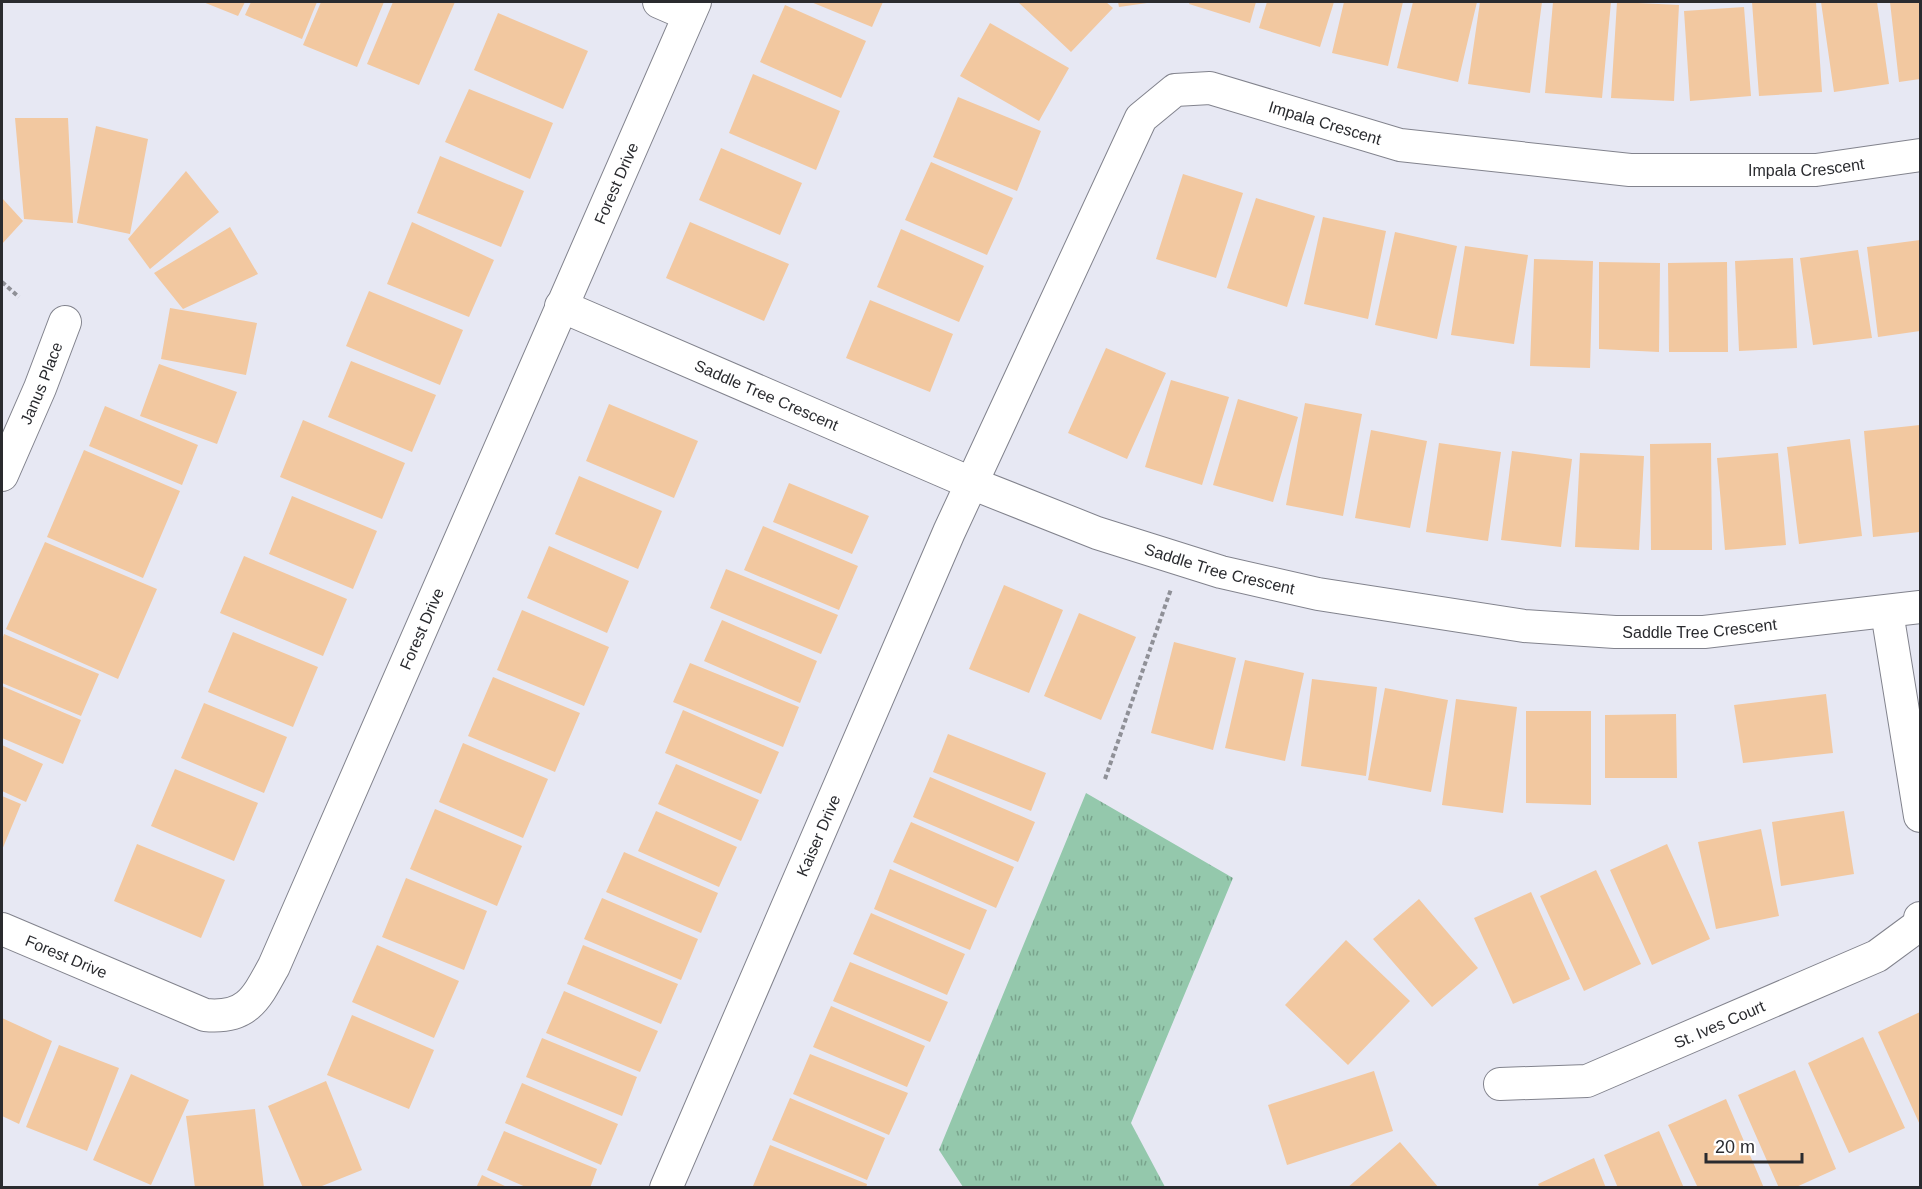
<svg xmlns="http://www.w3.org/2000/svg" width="1922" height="1189" font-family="Arial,sans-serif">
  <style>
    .grass { fill: url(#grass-tufts) }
    .building { fill: #f2c8a0 }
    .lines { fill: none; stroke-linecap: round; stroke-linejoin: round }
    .street-casing { stroke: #82838d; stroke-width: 34 }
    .path { stroke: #8f9097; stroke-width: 4; stroke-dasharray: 4.5 3; stroke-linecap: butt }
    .street { stroke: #fff; stroke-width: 32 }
    .labels { text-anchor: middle; stroke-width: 4.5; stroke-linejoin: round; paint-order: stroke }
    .street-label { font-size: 16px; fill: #2a2b2f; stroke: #fff }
  </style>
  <defs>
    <pattern id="grass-tufts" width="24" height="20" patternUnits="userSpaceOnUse" patternTransform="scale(1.5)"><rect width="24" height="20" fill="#94c8ac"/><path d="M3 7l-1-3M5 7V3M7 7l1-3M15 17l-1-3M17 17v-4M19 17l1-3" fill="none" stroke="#79a38c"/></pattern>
  </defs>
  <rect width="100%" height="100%" fill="#e7e8f3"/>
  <path class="grass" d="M 1086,793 L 1233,878 L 1131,1123 L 1165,1187 L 963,1187 L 939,1150 Z"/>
  <path class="building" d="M 203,2 L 245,2 L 238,16 Z
    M 251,2 L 317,2 L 302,39 L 245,15 Z
    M 321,2 L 384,2 L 357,67 L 303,45 Z
    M 393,2 L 455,2 L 419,85 L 367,64 Z
    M 811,2 L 883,2 L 872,27 Z
    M 1018,2 L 1106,2 L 1113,8 L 1071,52 Z
    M 1118,2 L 1147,2 L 1147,3 L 1119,7 Z
    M 1190,2 L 1256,2 L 1250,23 L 1189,4 Z
    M 1267,2 L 1334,2 L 1320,47 L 1259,28 Z
    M 1344,2 L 1403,2 L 1388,66 L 1332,53 Z
    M 1413,2 L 1477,2 L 1458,82 L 1397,68 Z
    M 1480,2 L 1542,2 L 1530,93 L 1468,84 Z
    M 1553,2 L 1611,2 L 1602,98 L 1545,93 Z
    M 1617,2 L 1679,5 L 1674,101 L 1611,98 Z
    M 1752,2 L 1816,2 L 1822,92 L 1759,96 Z
    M 1821,2 L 1877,2 L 1889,84 L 1834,92 Z
    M 1890,2 L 1920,2 L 1920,79 L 1899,82 Z
    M 785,5 L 866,41 L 841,98 L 760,62 Z
    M 1744,7 L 1751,96 L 1690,101 L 1684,11 Z
    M 498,13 L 588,51 L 563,109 L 474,70 Z
    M 990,23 L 1069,68 L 1039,121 L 960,76 Z
    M 753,74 L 840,111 L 816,170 L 729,133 Z
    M 469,89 L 553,123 L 530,179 L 445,142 Z
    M 958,97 L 1041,131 L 1017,191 L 933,157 Z
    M 15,118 L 68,118 L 73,223 L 24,219 Z
    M 96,126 L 148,139 L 130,234 L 77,223 Z
    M 721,148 L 802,183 L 780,235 L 699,200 Z
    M 440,156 L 524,191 L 501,247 L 417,213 Z
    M 931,162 L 1013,198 L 987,255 L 905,220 Z
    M 186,171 L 219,212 L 150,269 L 128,239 Z
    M 1183,174 L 1243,193 L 1216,278 L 1156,259 Z
    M 2,198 L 23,221 L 2,244 Z
    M 1256,198 L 1315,216 L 1287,307 L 1227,288 Z
    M 1323,217 L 1386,231 L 1368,319 L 1304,304 Z
    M 412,222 L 494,260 L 469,317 L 387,284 Z
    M 690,222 L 789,264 L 764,321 L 666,278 Z
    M 230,227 L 258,274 L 183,309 L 154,273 Z
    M 901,229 L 984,266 L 959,322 L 877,287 Z
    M 1395,232 L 1457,246 L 1437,339 L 1375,325 Z
    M 1920,240 L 1920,331 L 1878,337 L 1867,247 Z
    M 1465,246 L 1528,255 L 1514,344 L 1451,335 Z
    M 1858,250 L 1872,338 L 1813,345 L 1800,258 Z
    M 1793,258 L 1797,348 L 1739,351 L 1735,261 Z
    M 1534,259 L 1593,261 L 1590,368 L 1530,366 Z
    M 1599,262 L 1660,263 L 1659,352 L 1599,349 Z
    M 1727,262 L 1728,352 L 1669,352 L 1668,263 Z
    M 369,291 L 463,330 L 440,385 L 346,346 Z
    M 870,300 L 953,334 L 930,392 L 846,358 Z
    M 170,308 L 257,323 L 246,375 L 161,359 Z
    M 1106,348 L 1166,373 L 1127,459 L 1068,433 Z
    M 351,361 L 436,395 L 412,452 L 328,417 Z
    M 159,364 L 237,392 L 217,444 L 140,416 Z
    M 1171,380 L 1229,397 L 1202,485 L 1145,467 Z
    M 1238,399 L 1298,417 L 1273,502 L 1213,485 Z
    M 1305,403 L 1362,414 L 1343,516 L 1286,505 Z
    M 609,404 L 698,441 L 674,498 L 586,461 Z
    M 105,406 L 198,445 L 182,485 L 89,446 Z
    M 303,420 L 405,463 L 382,519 L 280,477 Z
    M 1920,425 L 1920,532 L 1873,537 L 1864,431 Z
    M 1371,430 L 1427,441 L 1410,528 L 1355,518 Z
    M 1850,439 L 1862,536 L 1799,544 L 1787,447 Z
    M 1439,443 L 1501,452 L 1488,541 L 1426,532 Z
    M 1711,443 L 1712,550 L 1651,550 L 1650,444 Z
    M 84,450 L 180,491 L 143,578 L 47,537 Z
    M 1512,451 L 1572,459 L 1561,547 L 1501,540 Z
    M 1580,453 L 1644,456 L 1639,550 L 1575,547 Z
    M 1778,453 L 1786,545 L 1725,550 L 1717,458 Z
    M 579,476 L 662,511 L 638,569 L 555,534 Z
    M 789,483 L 869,516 L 852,554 L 773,522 Z
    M 292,496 L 377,531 L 353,589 L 269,554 Z
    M 763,526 L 858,566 L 839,610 L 744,570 Z
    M 45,542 L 157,589 L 118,679 L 6,629 Z
    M 549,546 L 629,581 L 607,633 L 527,598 Z
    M 244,556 L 347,599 L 323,656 L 220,613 Z
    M 726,569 L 838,615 L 821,654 L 710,608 Z
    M 1004,585 L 1063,610 L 1029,693 L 969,669 Z
    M 522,610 L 609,647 L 584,706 L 497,670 Z
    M 1079,613 L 1136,637 L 1101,720 L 1044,696 Z
    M 722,620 L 817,661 L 800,703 L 704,661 Z
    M 233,632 L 318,667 L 293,727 L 208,692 Z
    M 4,634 L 99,674 L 81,716 L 2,683 L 2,640 Z
    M 1174,642 L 1236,658 L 1213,750 L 1151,733 Z
    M 1245,660 L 1304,673 L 1285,761 L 1225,748 Z
    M 690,663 L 799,707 L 783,747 L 673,702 Z
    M 493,677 L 580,713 L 555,772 L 468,736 Z
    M 1312,679 L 1377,687 L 1366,776 L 1301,766 Z
    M 2,686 L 81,720 L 63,764 L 2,738 Z
    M 1385,688 L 1448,700 L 1431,792 L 1368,780 Z
    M 1826,694 L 1833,753 L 1743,763 L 1734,705 Z
    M 1456,699 L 1517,707 L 1503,813 L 1442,805 Z
    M 204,703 L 287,737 L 264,793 L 181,758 Z
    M 683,710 L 779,752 L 761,794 L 665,753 Z
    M 1526,711 L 1591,711 L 1591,805 L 1526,803 Z
    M 1676,714 L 1677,778 L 1605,778 L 1605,715 Z
    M 948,734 L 1046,773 L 1031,811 L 933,772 Z
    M 463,743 L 548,779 L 523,838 L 439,802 Z
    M 2,745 L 43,764 L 26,802 L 2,791 Z
    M 676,764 L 759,800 L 741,841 L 658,804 Z
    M 175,769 L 258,803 L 234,861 L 151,826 Z
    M 930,777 L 1035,822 L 1018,862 L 913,817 Z
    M 2,796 L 21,804 L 2,850 Z
    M 435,809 L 522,846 L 497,906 L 410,869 Z
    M 656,811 L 737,847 L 719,887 L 638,851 Z
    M 1844,811 L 1854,874 L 1781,886 L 1772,822 Z
    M 911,822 L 1014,867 L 996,908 L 893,862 Z
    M 1761,829 L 1779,916 L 1716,929 L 1698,842 Z
    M 137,844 L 225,880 L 201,938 L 114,901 Z
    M 1667,844 L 1710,939 L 1652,965 L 1610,870 Z
    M 624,852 L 718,893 L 701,933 L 606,892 Z
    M 890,869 L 987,910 L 970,950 L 874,909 Z
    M 1596,870 L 1641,964 L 1584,991 L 1540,896 Z
    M 406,878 L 487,911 L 464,970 L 382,937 Z
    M 1531,892 L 1570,979 L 1513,1004 L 1474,918 Z
    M 602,898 L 698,939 L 681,980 L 584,939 Z
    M 1419,899 L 1478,968 L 1432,1007 L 1373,939 Z
    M 871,913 L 965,954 L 947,995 L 853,954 Z
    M 1346,940 L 1410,1001 L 1348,1065 L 1285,1005 Z
    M 377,945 L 459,981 L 434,1038 L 352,1002 Z
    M 583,945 L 678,984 L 661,1024 L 567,984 Z
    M 850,962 L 948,1002 L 930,1042 L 833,1001 Z
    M 564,991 L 658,1031 L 640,1072 L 546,1033 Z
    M 831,1006 L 925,1046 L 907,1087 L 813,1047 Z
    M 1920,1012 L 1920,1125 L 1878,1032 Z
    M 352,1015 L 434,1050 L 409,1109 L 327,1075 Z
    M 2,1018 L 52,1041 L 19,1124 L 2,1116 Z
    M 1863,1037 L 1905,1128 L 1849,1153 L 1808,1063 Z
    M 542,1038 L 637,1077 L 622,1116 L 526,1077 Z
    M 59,1045 L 119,1068 L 87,1151 L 26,1127 Z
    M 810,1054 L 908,1093 L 889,1135 L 793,1094 Z
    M 1795,1070 L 1836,1169 L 1794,1188 L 1779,1188 L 1738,1095 Z
    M 1374,1071 L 1393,1131 L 1287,1165 L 1268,1105 Z
    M 131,1074 L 189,1100 L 151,1185 L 93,1160 Z
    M 326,1081 L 362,1170 L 317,1188 L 303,1188 L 268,1106 Z
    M 522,1083 L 618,1124 L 601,1165 L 505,1123 Z
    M 790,1098 L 885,1138 L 867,1180 L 772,1140 Z
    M 1726,1099 L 1764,1188 L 1698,1188 L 1668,1125 Z
    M 255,1109 L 264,1188 L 195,1188 L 186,1116 Z
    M 504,1131 L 597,1169 L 590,1188 L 528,1188 L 487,1170 Z
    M 1659,1131 L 1684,1188 L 1618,1188 L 1604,1155 Z
    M 1400,1142 L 1439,1188 L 1347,1188 Z
    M 770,1145 L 867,1184 L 866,1188 L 753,1186 Z
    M 1594,1158 L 1606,1188 L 1540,1188 L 1538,1184 Z
    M 482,1175 L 509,1188 L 476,1188 Z"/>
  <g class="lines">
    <defs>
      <g id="street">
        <path d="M 659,2 L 689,15"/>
        <path id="s1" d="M 561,306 L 971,483 L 1097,533 L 1221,572 L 1318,594 L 1524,626 L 1615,632 L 1704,632 L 1920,607"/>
        <path id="s2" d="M 2,475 L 40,388 L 65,322"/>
        <path d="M 1887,612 L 1920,816"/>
        <path id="s3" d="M 2,929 L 205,1015 C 247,1019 256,999 274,966 L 695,2"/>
        <path id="s4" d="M 1500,1084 L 1587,1081 L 1877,956 L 1919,925 L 1920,918"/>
        <path id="s5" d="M 666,1188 L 949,532 L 1141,118 L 1175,90 L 1210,88 L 1400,145 L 1630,170 L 1816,170 L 1920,155"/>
      </g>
    </defs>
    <use href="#street" class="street-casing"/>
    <path class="path" d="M 2,282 L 19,297
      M 1105,779 L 1171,589"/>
    <use href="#street" class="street"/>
  </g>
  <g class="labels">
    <g class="street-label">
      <text dy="6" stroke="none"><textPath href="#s5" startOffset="1370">Impala Crescent</textPath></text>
      <text dy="6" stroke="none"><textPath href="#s5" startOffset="1856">Impala Crescent</textPath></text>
      <text dy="6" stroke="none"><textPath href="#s3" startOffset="1167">Forest Drive</textPath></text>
      <text dy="6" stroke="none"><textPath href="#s2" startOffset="100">Janus Place</textPath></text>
      <text dy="6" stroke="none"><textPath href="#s1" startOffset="224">Saddle Tree Crescent</textPath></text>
      <text dy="6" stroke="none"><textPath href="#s1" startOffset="710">Saddle Tree Crescent</textPath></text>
      <text dy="6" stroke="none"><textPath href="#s1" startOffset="1196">Saddle Tree Crescent</textPath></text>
      <text dy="6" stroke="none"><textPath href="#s3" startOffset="681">Forest Drive</textPath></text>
      <text dy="6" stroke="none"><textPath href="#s5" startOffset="384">Kaiser Drive</textPath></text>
      <text dy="6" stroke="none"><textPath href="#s3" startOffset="70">Forest Drive</textPath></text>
      <text dy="6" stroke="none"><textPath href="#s4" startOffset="231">St. Ives Court</textPath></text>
    </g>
  </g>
  <rect width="1922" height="1189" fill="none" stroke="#2a2b2f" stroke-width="6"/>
  <path d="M1706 1153v9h96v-9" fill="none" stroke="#2a2b2f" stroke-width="3"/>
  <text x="1715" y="1153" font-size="18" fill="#2a2b2f" stroke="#ffffff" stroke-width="4.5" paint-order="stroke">20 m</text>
</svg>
